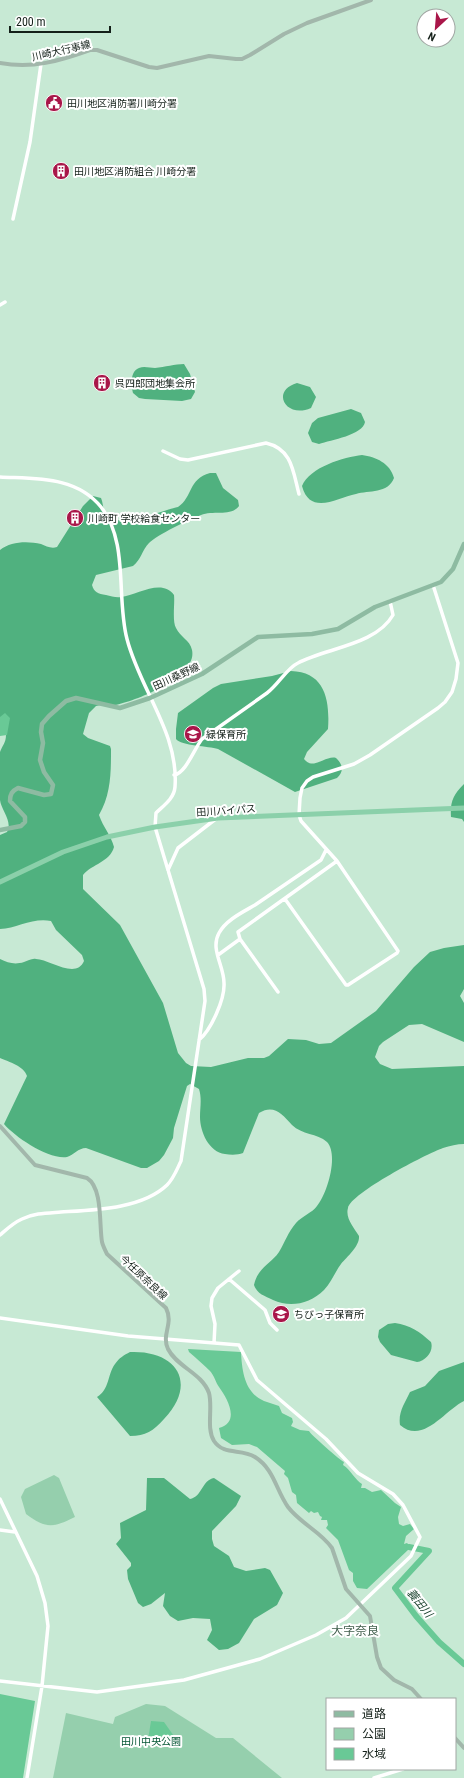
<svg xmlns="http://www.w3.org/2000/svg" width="464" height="1778" font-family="'Roboto Condensed','Noto Sans JP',sans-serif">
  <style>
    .green { fill: #95cfad }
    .forest { fill: #50b17f }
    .water { fill: #69c996 }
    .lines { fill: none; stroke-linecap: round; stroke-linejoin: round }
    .river { stroke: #69c996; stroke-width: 6 }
    .tertiary { stroke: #fff; stroke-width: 3.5 }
    .secondary { stroke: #a2b7ab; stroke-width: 4 }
    .primary { stroke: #8ebba2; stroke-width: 4.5 }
    .trunk { stroke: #8bd0aa; stroke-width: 5 }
    .labels { text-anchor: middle; stroke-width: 4; stroke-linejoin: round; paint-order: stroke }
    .street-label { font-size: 10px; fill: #142019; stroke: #fff }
    .poi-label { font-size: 10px; fill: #142019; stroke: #fff; text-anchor: start }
    .park-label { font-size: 10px; fill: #055534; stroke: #fff }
    .water-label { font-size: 11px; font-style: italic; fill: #113b26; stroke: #fff }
    .quarter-label { font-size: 12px; fill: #405e4c; stroke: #fff }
  </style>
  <rect width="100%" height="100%" fill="#c7e9d4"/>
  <path class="green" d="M 54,1475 L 59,1478 L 75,1517 C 53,1528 46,1529 26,1514 L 21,1497 L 25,1489 Z
    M 146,1704 L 165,1706 L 216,1738 L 233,1738 L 282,1778 L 53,1778 L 66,1713 L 113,1724 L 115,1717 Z"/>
  <path class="forest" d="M 184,364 L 190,374 L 195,392 L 191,399 L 182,401 L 145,399 L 139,398 L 133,393 C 131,386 130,371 139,368 C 144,366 150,368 155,368 C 165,367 175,364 184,364 Z
    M 297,383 L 310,387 L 316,397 L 311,408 C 286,419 270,391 297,383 Z
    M 351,409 L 361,413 L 365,422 C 363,435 331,440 319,444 L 312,442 L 308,433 L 312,423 L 318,418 Z
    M 362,455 C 376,457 390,463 394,478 C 388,494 369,490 356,494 C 337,498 310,516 302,486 C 310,467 344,457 362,455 Z
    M 210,473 L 216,473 L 223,488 L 238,500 L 239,506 C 231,517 213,510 201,515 C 190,519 157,535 149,543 C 142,550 141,560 133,566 L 96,575 L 92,585 C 94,592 98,594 106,595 C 111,596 116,598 121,597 C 137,595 162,578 174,595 C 175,603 172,621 176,628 C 180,637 190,640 192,650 C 198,677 135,701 115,705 C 108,706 102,704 96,706 L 89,713 L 83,734 L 88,738 L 110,746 L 111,749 C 111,773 111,794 99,815 C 103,827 111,835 114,847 C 110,862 92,864 83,875 L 83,889 L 120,925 L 163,1003 L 178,1053 L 186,1063 L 191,1066 L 211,1067 L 248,1058 L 264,1058 L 269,1056 L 288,1039 L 306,1040 L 319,1044 L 331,1043 L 376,1011 L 414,967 L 430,952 L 444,948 L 464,945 L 464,989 L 460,996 L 464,1003 L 464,1042 L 422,1024 L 409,1025 L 383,1042 L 379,1046 L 375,1057 L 380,1064 L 392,1069 L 464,1066 L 464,1144 C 457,1144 450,1146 443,1148 C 426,1154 351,1193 348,1208 C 345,1218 354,1228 359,1236 C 360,1246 347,1257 341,1264 C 335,1272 331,1283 324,1290 C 310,1304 290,1308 273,1300 C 265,1296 257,1294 254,1285 C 258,1267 270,1265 279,1252 C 285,1242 288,1232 296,1223 C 302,1216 312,1213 317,1206 C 327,1194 339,1155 327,1142 C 317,1133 302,1135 292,1125 C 282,1114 274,1104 259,1113 L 243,1153 C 238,1155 231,1155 225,1154 C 209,1152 200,1132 200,1117 C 200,1108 202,1098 199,1089 L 190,1084 L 187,1086 L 174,1128 L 173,1138 L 164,1155 L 159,1161 L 147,1168 L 141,1168 L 86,1148 C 78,1148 74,1155 67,1157 C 49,1160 15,1137 4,1124 L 27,1076 C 24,1066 9,1062 0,1058 L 0,959 C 8,963 15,965 24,962 C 28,961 32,958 36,959 C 49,959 76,980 84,961 L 82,955 L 56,930 L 51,921 C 34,917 17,928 0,929 L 0,835 L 7,832 C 13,821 1,810 0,800 C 0,792 0,758 0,752 C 2,746 6,743 6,735 L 0,732 L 0,550 C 11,541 28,541 41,544 C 46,546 51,549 57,547 L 83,506 L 93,496 L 101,498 C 104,505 102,512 109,517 C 122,528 163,510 178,507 C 193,497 188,479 210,473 Z
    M 291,671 C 325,672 330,700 328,729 L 307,752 L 304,759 C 313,771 326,755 336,758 C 343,764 344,772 337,778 L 295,792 L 218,749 C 209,746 181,746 176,739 L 176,729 L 178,713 L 213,688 L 221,684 L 272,676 Z
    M 464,784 L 464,822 L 462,819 L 451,817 C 450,802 453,795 464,784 Z
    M 395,1323 C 410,1325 420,1332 431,1342 C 434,1351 426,1361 417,1362 L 391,1355 L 380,1342 L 378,1337 L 379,1330 L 388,1324 Z
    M 130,1352 C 177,1350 198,1383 164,1419 C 153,1431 146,1436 130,1436 L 97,1397 C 110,1389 107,1375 115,1364 C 119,1358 124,1355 130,1352 Z
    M 464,1362 L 464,1401 C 445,1410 423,1445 400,1425 C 398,1412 405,1403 410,1392 L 425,1386 L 439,1371 Z
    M 147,1478 L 164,1478 L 190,1499 C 202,1497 202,1480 214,1478 L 241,1496 L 236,1506 L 212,1531 L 212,1539 L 214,1546 L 229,1556 L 234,1567 L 246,1571 L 265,1568 L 270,1570 L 283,1593 L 277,1605 L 254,1619 L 239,1643 L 228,1649 L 219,1650 L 207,1640 L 212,1630 L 210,1619 L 193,1618 L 178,1621 L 170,1616 L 163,1606 L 165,1593 L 151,1604 L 143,1607 L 138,1603 L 128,1579 L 127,1570 L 131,1566 L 131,1563 L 116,1544 L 121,1538 L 120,1523 L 146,1510 Z"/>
  <path class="water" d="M 5,713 L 10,718 L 7,735 L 0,736 L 0,717 Z
    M 188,1349 L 241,1352 C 242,1372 245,1393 264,1401 C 269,1403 274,1404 279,1406 L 282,1413 L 292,1418 L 293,1422 L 291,1426 L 300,1430 L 309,1431 C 310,1434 341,1461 344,1462 L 343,1465 C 351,1470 355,1480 362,1484 L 361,1488 L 365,1488 L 372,1492 L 381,1490 L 395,1503 L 401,1507 L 398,1517 L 399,1524 L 403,1526 L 410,1524 L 414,1529 L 406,1536 L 404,1544 L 407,1543 L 411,1547 L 415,1546 L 414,1549 L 409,1549 L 367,1589 L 357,1588 L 353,1581 L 353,1573 L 349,1570 L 338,1540 L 326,1528 L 328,1525 L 327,1520 L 321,1520 L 322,1517 L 320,1516 L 318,1512 L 314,1513 L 311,1511 L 309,1513 L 297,1503 L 296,1495 L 292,1492 L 288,1478 L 284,1474 L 285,1471 L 257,1447 L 249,1444 L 232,1445 L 221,1438 L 219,1428 C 241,1422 227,1398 219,1387 C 216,1383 214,1375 210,1371 C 203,1364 196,1358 189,1352 Z
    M 0,1694 L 35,1701 L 23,1778 L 0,1778 Z
    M 151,1721 L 164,1722 L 176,1739 L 175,1744 L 148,1740 Z"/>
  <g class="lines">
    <path class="river" d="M 409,1547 L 429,1551 L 395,1588 L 416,1616 L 439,1642 L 464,1664"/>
    <path class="tertiary" d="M 13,219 L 30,142 L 41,64
      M 0,305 L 5,302
      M 163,451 L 180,459 L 188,460 L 266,443 C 292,449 293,471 299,494
      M 0,477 C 36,479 76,476 101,507 C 129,542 116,598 127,639 C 140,690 179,733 175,787 C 174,799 163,806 156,813 L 155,827 L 204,989 L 205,1001 L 181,1161 C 177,1169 174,1178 167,1185 C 142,1209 94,1210 61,1212 C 48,1213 34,1213 22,1219 C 13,1223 7,1229 0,1235
      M 174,775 C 186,773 194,749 202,739 L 267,693 C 278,685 287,668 298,663 C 326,648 376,645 393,615 L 390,601
      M 168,870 L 178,848 L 217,818
      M 285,899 L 346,985 L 348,985 L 397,953 L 398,951 L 337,861 L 301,821 L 299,815 L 300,798 L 302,788 L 307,781 L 313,777 L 354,764 L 370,755 L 438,708 L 445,702 L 452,692 L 456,679 L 458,663 L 433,585
      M 218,955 L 240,939
      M 278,992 L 240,939 L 238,932 L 337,861
      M 199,1040 C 211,1030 225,999 224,983 C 224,966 210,949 219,933 C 226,920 243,912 255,905 C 277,890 299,875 321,860 L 326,850
      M 229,1279 L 265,1310 L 270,1323 L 277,1330
      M 0,1318 L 128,1336 L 239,1345 L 257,1380 L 326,1439 L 358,1473 L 393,1494 L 403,1505 L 420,1537 L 411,1556 L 346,1618 L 316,1635 L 260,1659 L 184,1680 L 97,1692 L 0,1681
      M 214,1343 L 215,1324 L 211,1306 L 212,1298 L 218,1288 L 239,1271
      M 0,1499 L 37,1576 L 45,1603 L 48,1626 L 42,1686 L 27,1778
      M 0,1530 L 15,1532
      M 374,1778 L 403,1769"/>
    <path class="secondary" d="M 0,63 C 33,69 59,61 90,50 L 97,50 L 149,67 L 157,68 L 209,56 L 236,59 L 242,59 L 250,55 L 284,34 L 307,23 L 371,0
      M 0,1126 L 35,1165 L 87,1178 C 103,1188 99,1225 102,1242 C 103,1246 105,1250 107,1254 L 166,1308 C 174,1324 161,1334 168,1349 C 177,1367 202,1373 209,1393 C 213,1408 206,1428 214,1441 C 224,1456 241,1448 255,1457 C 274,1469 276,1490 288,1507 C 300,1523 321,1532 332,1548 L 346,1589 L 370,1616 L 377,1657 L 381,1668 L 394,1680 L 412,1689 L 421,1699
      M 455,1738 L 464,1748"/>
    <path class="primary" d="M 0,830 L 21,826 L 25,822 L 25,817 L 10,801 C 10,794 12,791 18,788 L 44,795 L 51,794 L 53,785 L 44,772 L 40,760 L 43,743 L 41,732 L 42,724 L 49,716 L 66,701 L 76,698 L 120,708 L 150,698 L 202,674 L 258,637 L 312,634 L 338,629 L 375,607 L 441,582 L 453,569 L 464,544"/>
    <path class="trunk" d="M 0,882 L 63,852 L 107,837 L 155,827 L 218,818 L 464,808"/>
  </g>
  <defs>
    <symbol id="civic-disc" viewBox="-11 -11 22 22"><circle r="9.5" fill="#a91649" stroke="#fff"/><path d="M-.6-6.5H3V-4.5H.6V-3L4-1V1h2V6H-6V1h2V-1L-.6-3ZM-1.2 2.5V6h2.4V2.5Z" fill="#fff"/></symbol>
    <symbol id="building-disc" viewBox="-11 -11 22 22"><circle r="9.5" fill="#a91649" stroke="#fff"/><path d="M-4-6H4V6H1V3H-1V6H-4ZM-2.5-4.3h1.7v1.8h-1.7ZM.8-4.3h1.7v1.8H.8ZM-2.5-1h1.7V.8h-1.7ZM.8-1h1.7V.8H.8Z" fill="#fff"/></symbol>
    <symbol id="school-disc" viewBox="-11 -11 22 22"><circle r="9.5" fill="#a91649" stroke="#fff"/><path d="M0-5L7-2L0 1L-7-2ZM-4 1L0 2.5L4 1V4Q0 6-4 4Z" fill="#fff"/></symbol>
  </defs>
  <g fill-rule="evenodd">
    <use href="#civic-disc" x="44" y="93" width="20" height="20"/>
    <use href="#building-disc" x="51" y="161" width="20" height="20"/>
    <use href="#building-disc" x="92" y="373" width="20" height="20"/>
    <use href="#building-disc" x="65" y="508" width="20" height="20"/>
    <use href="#school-disc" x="183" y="724" width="20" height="20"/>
    <use href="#school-disc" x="271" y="1304" width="20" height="20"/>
  </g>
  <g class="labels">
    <g class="street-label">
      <text transform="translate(61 50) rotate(-13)" y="4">川崎大行事線</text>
      <text transform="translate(176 676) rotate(-25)" y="4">田川桑野線</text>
      <text transform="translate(226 810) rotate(-4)" y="4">田川バイパス</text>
      <text transform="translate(144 1277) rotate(43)" y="4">今任原奈良線</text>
    </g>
    <g class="poi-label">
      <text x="67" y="107">田川地区消防署川崎分署</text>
      <text x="74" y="175">田川地区消防組合 川崎分署</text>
      <text x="115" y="387">呉四郎団地集会所</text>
      <text x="88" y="522">川崎町 学校給食センター</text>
      <text x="206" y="738">緑保育所</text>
      <text x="294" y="1318">ちびっ子保育所</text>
    </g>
    <g class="park-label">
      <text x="151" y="1745">田川中央公園</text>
    </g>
    <g class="water-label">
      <text transform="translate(420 1603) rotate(51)" y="4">蓑田川</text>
    </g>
    <g class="quarter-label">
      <text x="355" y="1635">大字奈良</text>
    </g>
  </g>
  <rect x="326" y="1698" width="130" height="72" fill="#ffffff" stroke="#a1a6a3"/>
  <rect x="334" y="1711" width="20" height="6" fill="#8ebba2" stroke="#a1a6a3"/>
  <text x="362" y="1718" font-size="12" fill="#142019">道路</text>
  <rect x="334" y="1728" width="20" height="12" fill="#95cfad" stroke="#a1a6a3"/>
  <text x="362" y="1738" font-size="12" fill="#142019">公園</text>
  <rect x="334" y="1748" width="20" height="12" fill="#69c996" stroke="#a1a6a3"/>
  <text x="362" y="1758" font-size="12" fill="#142019">水域</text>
  <g transform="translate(436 28) rotate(206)"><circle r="19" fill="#ffffff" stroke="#a1a6a3"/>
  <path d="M0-3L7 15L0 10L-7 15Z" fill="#a91649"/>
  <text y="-6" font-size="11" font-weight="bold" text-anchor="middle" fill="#142019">N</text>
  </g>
  <path d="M10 26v6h100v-6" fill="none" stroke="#142019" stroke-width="2"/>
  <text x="16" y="26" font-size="12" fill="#142019" stroke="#ffffff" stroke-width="3" paint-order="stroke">200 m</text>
</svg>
